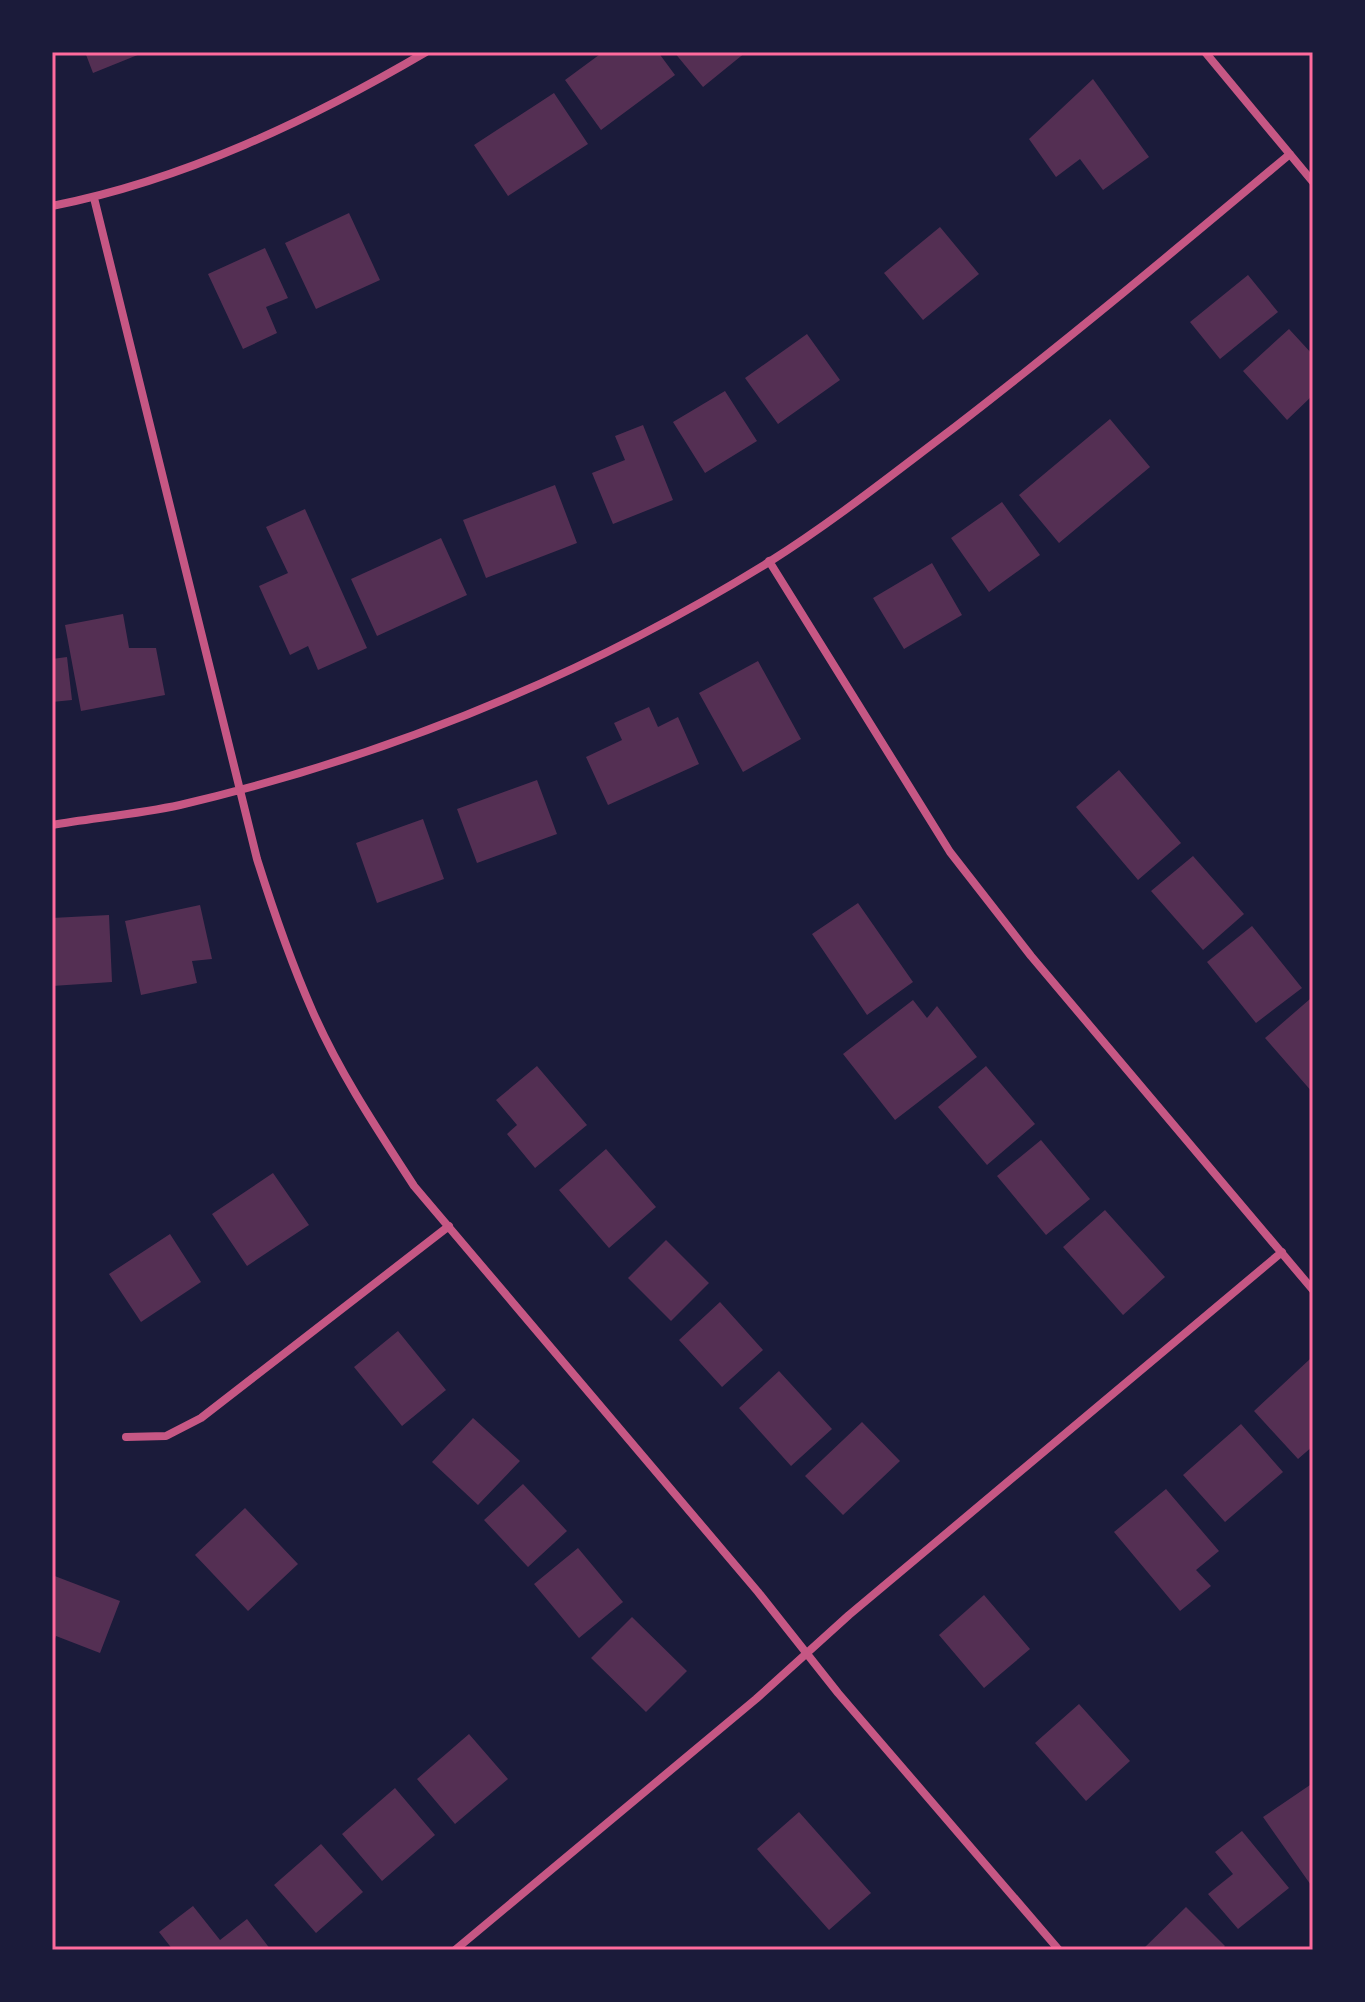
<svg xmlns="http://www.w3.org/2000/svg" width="1365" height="2002" font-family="'Varela Round',sans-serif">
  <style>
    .building { fill: #542f53 }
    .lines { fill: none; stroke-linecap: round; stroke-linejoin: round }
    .minor { stroke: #c65784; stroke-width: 8 }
    .neatline { fill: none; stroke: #ff6b9d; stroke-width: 3 }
  </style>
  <rect width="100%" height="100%" fill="#1b1b3a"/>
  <path class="building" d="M 85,52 L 145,52 L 93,73 Z
    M 603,52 L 658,52 L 675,75 L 601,130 L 565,80 Z
    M 674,52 L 746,52 L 703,87 Z
    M 1093,79 L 1149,157 L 1103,190 L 1080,159 L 1056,177 L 1029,139 Z
    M 554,93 L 588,144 L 508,196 L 474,145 Z
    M 349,213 L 380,280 L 316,309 L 285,243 Z
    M 940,227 L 979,274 L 923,320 L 884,273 Z
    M 265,248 L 288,298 L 266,307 L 277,333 L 243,349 L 208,274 Z
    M 1248,275 L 1278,312 L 1220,359 L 1190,322 Z
    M 1289,329 L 1313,355 L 1313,395 L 1287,420 L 1243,371 Z
    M 807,334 L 840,380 L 778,424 L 745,378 Z
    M 725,391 L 757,441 L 705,473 L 673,422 Z
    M 1110,419 L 1150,467 L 1059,543 L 1019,495 Z
    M 643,425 L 673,500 L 613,524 L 592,473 L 625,460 L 615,436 Z
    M 555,485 L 577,543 L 486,578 L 463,520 Z
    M 1002,502 L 1040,555 L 989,592 L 951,538 Z
    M 305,509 L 367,648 L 318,670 L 308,646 L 290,655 L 259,586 L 288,573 L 266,527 Z
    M 441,538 L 467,595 L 377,636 L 351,579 Z
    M 932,563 L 962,615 L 904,649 L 873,598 Z
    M 123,614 L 129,648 L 156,648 L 165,695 L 81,711 L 65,625 Z
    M 67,657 L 72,700 L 52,702 L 52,659 Z
    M 758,661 L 801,739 L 743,772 L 699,693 Z
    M 649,707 L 658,727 L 678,717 L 699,764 L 608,805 L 586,757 L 622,740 L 614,723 Z
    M 1119,770 L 1181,843 L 1138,880 L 1076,807 Z
    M 537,780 L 557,834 L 477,863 L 457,809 Z
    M 423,819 L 444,879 L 377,903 L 356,843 Z
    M 1193,856 L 1244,914 L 1203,950 L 1151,891 Z
    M 858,903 L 913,982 L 867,1015 L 812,934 Z
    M 200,905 L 212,959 L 192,961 L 197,983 L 141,995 L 125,921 Z
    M 109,915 L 112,982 L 52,986 L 52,918 Z
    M 1252,926 L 1302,988 L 1256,1023 L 1207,962 Z
    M 1310,999 L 1313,1003 L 1313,1093 L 1265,1038 Z
    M 913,1000 L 927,1018 L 937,1006 L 977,1057 L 895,1120 L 843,1054 Z
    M 537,1066 L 587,1125 L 535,1168 L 507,1134 L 517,1125 L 496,1100 Z
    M 986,1066 L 1035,1124 L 987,1165 L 938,1107 Z
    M 1041,1140 L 1090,1199 L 1046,1235 L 997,1176 Z
    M 606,1149 L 656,1207 L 609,1248 L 559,1190 Z
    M 273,1173 L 309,1225 L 247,1266 L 212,1214 Z
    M 1105,1210 L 1165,1277 L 1123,1315 L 1063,1247 Z
    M 170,1234 L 201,1282 L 141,1322 L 109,1274 Z
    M 666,1240 L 709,1283 L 671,1321 L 628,1278 Z
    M 720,1302 L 763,1350 L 722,1387 L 679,1340 Z
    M 398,1331 L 446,1390 L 402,1426 L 354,1367 Z
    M 1310,1359 L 1313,1363 L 1313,1446 L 1298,1459 L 1254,1411 Z
    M 779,1371 L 832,1429 L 791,1466 L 739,1408 Z
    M 473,1418 L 520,1461 L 478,1505 L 432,1462 Z
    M 862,1422 L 900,1461 L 843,1515 L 805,1476 Z
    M 1241,1424 L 1283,1472 L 1225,1522 L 1183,1475 Z
    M 523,1484 L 567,1531 L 528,1567 L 484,1520 Z
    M 1166,1489 L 1219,1551 L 1196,1570 L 1211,1586 L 1180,1611 L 1114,1532 Z
    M 245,1508 L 298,1564 L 248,1611 L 195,1555 Z
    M 578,1548 L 623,1602 L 579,1638 L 534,1584 Z
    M 52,1575 L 120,1601 L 100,1653 L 56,1636 L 52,1647 Z
    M 984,1595 L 1030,1649 L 984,1688 L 939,1635 Z
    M 632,1617 L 687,1671 L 646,1712 L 591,1658 Z
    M 1079,1704 L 1130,1761 L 1086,1801 L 1035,1743 Z
    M 469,1734 L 508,1779 L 455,1824 L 417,1779 Z
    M 1313,1783 L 1313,1888 L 1263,1817 Z
    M 395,1788 L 435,1835 L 382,1881 L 342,1834 Z
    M 799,1812 L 871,1893 L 829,1930 L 757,1849 Z
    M 1242,1831 L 1289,1888 L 1238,1929 L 1208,1894 L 1233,1874 L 1215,1852 Z
    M 321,1844 L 363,1892 L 316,1933 L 274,1885 Z
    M 193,1906 L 220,1940 L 247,1919 L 271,1950 L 173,1950 L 159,1932 Z
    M 1186,1907 L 1225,1946 L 1221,1950 L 1142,1950 Z"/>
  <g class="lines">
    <path class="minor" d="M 1205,52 L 1313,182
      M 94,198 L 257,859 C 273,910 290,960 312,1010 C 339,1072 377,1129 414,1186 L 758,1592 L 838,1693 L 1059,1950
      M 52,206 C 184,180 310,120 426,52
      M 769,561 L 950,852 L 1031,956 L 1313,1290
      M 52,825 C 94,818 138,814 180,805 C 388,756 587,675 769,562 C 834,521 894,473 955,427 C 1069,339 1179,247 1290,154
      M 126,1437 L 166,1436 L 201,1418 L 449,1226
      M 455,1950 L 756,1699 L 849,1615 L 1282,1252"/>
  </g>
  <rect width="1365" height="2002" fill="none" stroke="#1b1b3a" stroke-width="108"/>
  <rect x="54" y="54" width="1257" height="1894" class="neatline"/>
</svg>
